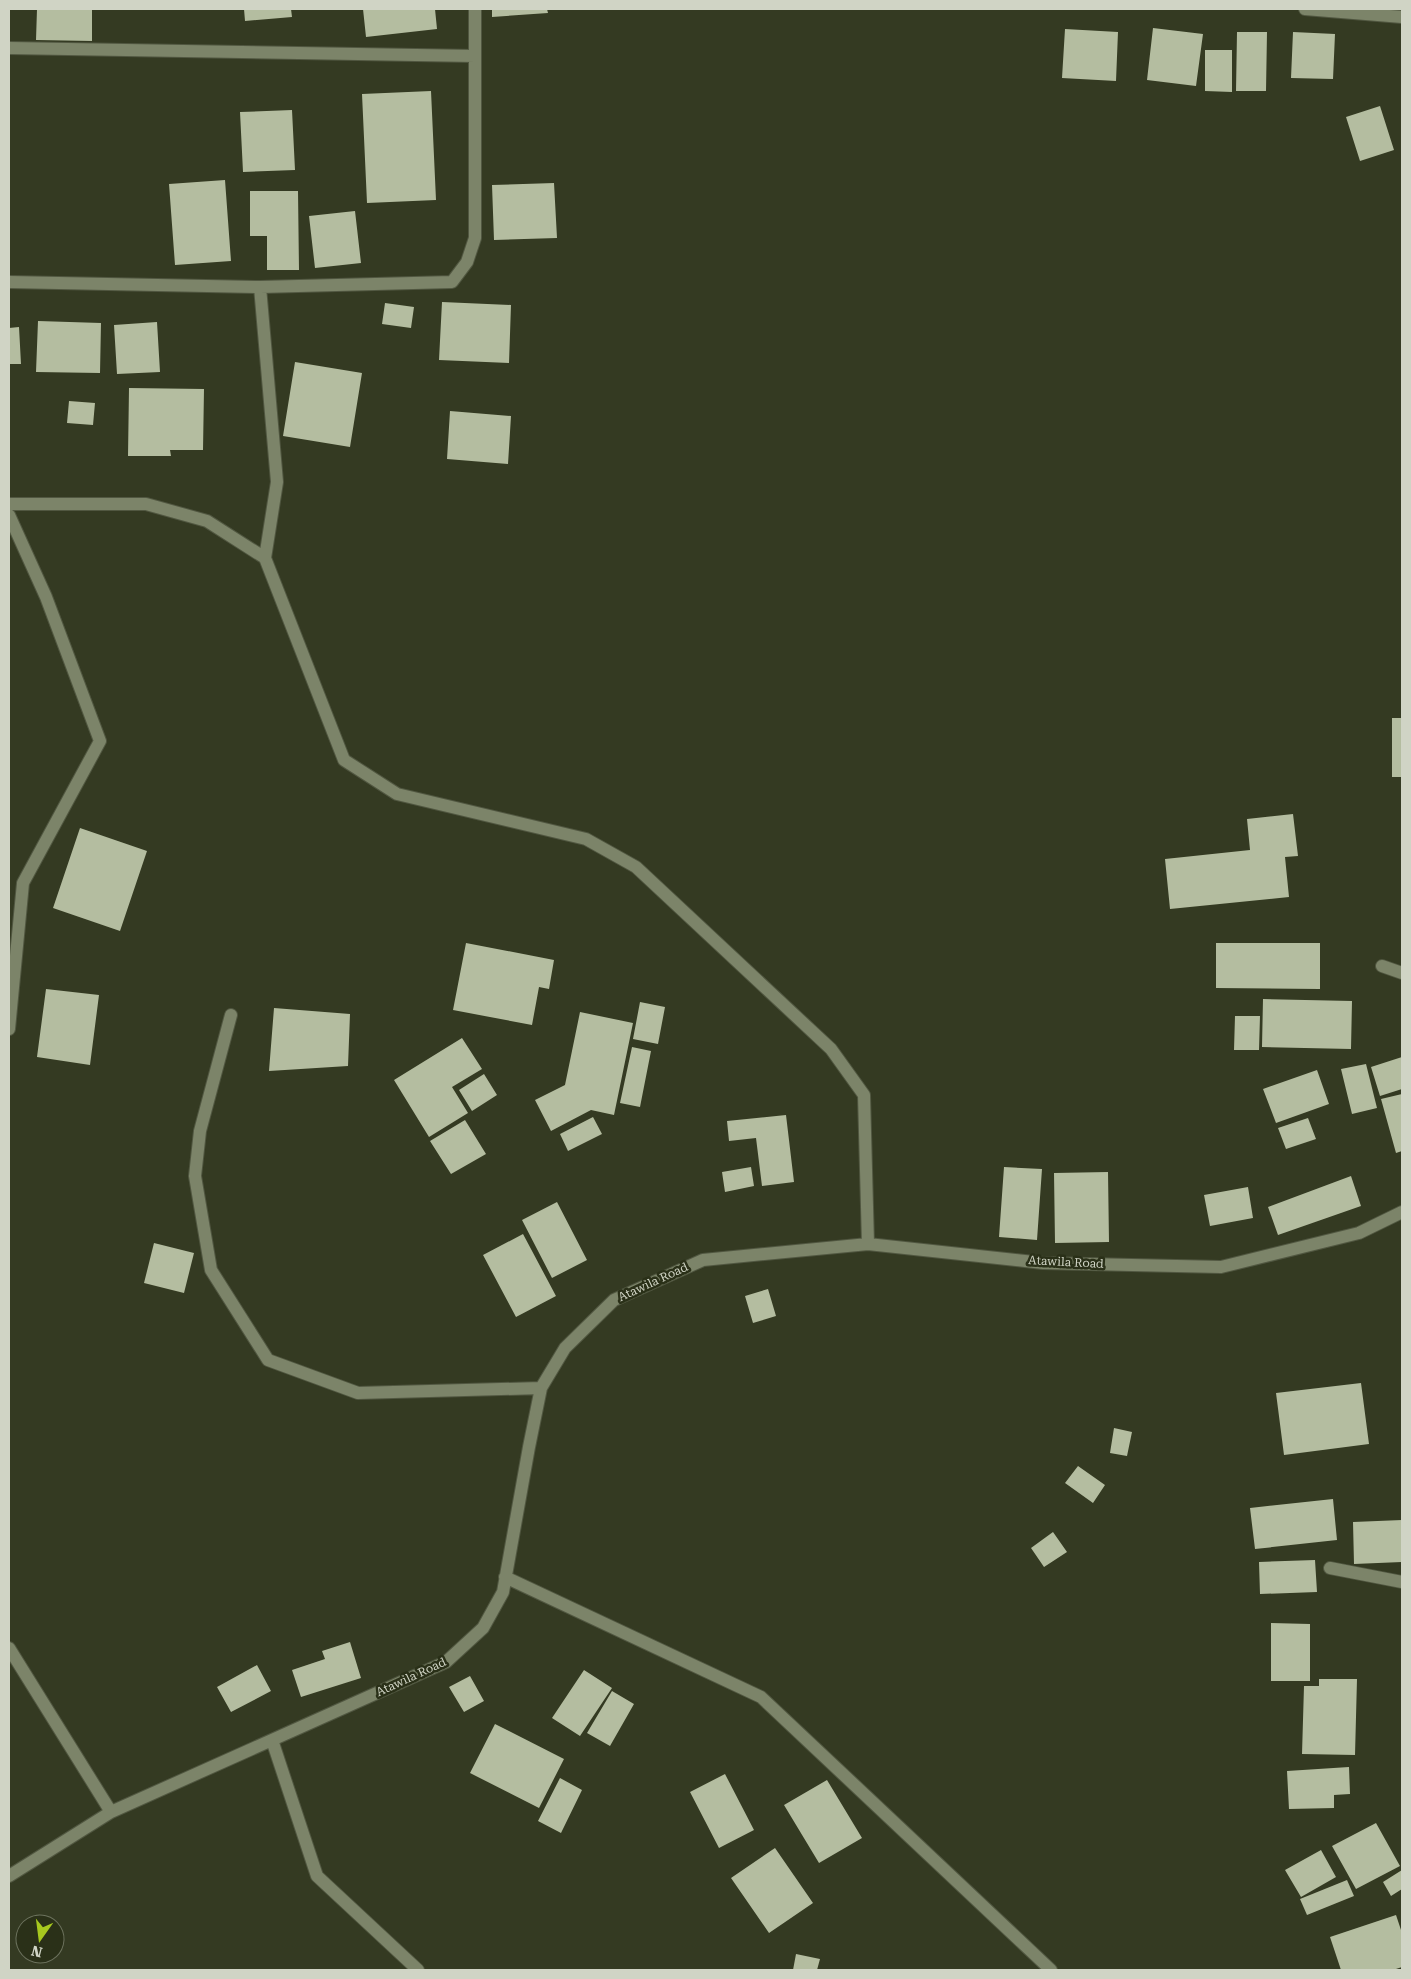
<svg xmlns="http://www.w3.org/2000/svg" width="1411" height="1979" font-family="'Roboto Serif',serif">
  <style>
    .building { fill: #b4bda0 }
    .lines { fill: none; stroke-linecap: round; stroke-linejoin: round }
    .minor-casing { stroke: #515741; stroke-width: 14 }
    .minor { stroke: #7c8469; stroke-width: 12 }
    .labels { text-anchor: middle; stroke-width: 5; stroke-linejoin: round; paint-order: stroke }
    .street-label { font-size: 12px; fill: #d0d4c5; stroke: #2a3018 }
  </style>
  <rect width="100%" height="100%" fill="#343a22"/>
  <path class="building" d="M 37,9 L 92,9 L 92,41 L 36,40 Z
    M 244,9 L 291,9 L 292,17 L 245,21 Z
    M 363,9 L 435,9 L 437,29 L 366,37 Z
    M 492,9 L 547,9 L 548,13 L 492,17 Z
    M 1153,28 L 1203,34 L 1196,86 L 1147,80 Z
    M 1065,29 L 1118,32 L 1116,81 L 1062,78 Z
    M 1237,32 L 1267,32 L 1266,91 L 1236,91 Z
    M 1293,32 L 1335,34 L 1333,79 L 1291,78 Z
    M 1205,50 L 1232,50 L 1232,92 L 1205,91 Z
    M 431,91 L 436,200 L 367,203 L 362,94 Z
    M 1380,106 L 1394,150 L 1360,161 L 1346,117 Z
    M 292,110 L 295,170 L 243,172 L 240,112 Z
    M 225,180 L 231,261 L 175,265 L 169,184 Z
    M 554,183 L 557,238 L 494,240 L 492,185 Z
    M 250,191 L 298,191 L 299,270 L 267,270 L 267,236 L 250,236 Z
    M 355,211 L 361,263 L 315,268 L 309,216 Z
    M 442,302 L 511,305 L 509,363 L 439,360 Z
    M 385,303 L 414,307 L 411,328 L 382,324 Z
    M 38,321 L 101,323 L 100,373 L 36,372 Z
    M 157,322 L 160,372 L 117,374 L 114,325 Z
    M 19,327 L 21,364 L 9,364 L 9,328 Z
    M 295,362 L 362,373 L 350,447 L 283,436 Z
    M 129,388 L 204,389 L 203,450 L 170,450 L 171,456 L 128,456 Z
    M 69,401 L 95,403 L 93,425 L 67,423 Z
    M 450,411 L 511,416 L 508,464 L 447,459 Z
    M 1392,718 L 1402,718 L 1402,777 L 1392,777 Z
    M 1293,814 L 1298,856 L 1285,857 L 1289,897 L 1170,909 L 1165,859 L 1250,850 L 1247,819 Z
    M 80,828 L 147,851 L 120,931 L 53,908 Z
    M 466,943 L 554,960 L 549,989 L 539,987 L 532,1025 L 453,1010 Z
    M 1216,943 L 1320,943 L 1320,989 L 1216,988 Z
    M 46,989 L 99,995 L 90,1065 L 37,1057 Z
    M 1263,999 L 1352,1001 L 1351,1049 L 1262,1047 Z
    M 640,1002 L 665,1007 L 658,1044 L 633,1039 Z
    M 274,1008 L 350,1014 L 348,1066 L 269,1071 Z
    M 580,1012 L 633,1023 L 614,1115 L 591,1110 L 551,1131 L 535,1100 L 565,1085 Z
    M 1235,1016 L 1260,1016 L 1259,1050 L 1234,1050 Z
    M 462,1038 L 482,1069 L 452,1087 L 468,1113 L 429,1137 L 394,1080 Z
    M 632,1047 L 651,1051 L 640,1107 L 620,1103 Z
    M 1402,1057 L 1402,1089 L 1380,1096 L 1371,1067 Z
    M 1366,1064 L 1377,1108 L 1352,1114 L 1341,1069 Z
    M 1317,1070 L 1329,1104 L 1276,1123 L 1263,1089 Z
    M 484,1074 L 497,1095 L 472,1111 L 459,1090 Z
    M 1402,1094 L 1402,1151 L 1396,1153 L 1381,1099 Z
    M 786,1115 L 794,1182 L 762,1186 L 756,1138 L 729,1141 L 727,1121 Z
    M 593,1117 L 602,1134 L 568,1151 L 560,1134 Z
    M 1308,1118 L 1316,1139 L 1286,1149 L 1278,1128 Z
    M 465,1120 L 486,1154 L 451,1174 L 430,1141 Z
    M 751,1167 L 754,1186 L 725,1192 L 722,1172 Z
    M 1004,1167 L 1042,1169 L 1037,1240 L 999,1237 Z
    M 1108,1172 L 1109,1242 L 1055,1243 L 1054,1173 Z
    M 1351,1176 L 1361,1206 L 1278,1235 L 1268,1207 Z
    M 1248,1187 L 1253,1218 L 1210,1226 L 1204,1195 Z
    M 557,1202 L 587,1260 L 552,1278 L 522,1220 Z
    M 523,1234 L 556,1296 L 516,1317 L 483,1255 Z
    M 154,1243 L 194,1253 L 184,1293 L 144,1283 Z
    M 768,1289 L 776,1316 L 753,1323 L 745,1296 Z
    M 1361,1383 L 1369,1444 L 1284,1455 L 1276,1393 Z
    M 1114,1428 L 1132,1432 L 1127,1456 L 1110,1453 Z
    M 1078,1466 L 1105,1485 L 1093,1503 L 1065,1483 Z
    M 1333,1499 L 1337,1540 L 1255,1549 L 1250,1508 Z
    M 1402,1520 L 1402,1562 L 1354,1564 L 1353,1522 Z
    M 1053,1532 L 1067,1552 L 1044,1567 L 1031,1548 Z
    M 1315,1560 L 1317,1592 L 1260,1594 L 1259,1562 Z
    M 1271,1623 L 1310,1624 L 1310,1681 L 1271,1681 Z
    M 350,1642 L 361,1678 L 301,1697 L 292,1670 L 325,1659 L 322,1651 Z
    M 257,1665 L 271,1691 L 231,1712 L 217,1687 Z
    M 584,1670 L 612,1688 L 580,1736 L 552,1718 Z
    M 470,1676 L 484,1701 L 464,1712 L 449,1687 Z
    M 1319,1679 L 1357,1679 L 1355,1755 L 1302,1754 L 1304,1686 L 1319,1686 Z
    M 612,1691 L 634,1704 L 610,1746 L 587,1733 Z
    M 495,1724 L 564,1759 L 539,1808 L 470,1773 Z
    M 1349,1767 L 1350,1794 L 1334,1795 L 1334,1808 L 1289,1809 L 1287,1771 Z
    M 725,1774 L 754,1830 L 719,1848 L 690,1792 Z
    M 560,1778 L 582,1790 L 561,1833 L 538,1821 Z
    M 827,1780 L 862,1838 L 819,1863 L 784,1805 Z
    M 1376,1823 L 1400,1866 L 1356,1889 L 1332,1846 Z
    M 775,1848 L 813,1903 L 769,1933 L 731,1878 Z
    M 1321,1850 L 1336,1877 L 1301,1897 L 1285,1870 Z
    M 1402,1870 L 1402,1889 L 1391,1896 L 1383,1882 Z
    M 1347,1880 L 1354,1896 L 1307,1915 L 1300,1899 Z
    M 1396,1915 L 1402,1933 L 1402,1967 L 1393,1970 L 1341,1970 L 1330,1937 Z
    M 796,1954 L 820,1959 L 817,1970 L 793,1970 Z"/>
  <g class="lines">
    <defs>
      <path id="minor" d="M 1305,9 L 1402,17
        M 9,48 L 475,56
        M 9,282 L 260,287 L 452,282 L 467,262 L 475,238 L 475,9
        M 260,287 L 277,482 L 265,558
        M 9,504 L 146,504 L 207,521 L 265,558 L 344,760 L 397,794 L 586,839 L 636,867 L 831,1049 L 864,1095 L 868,1244
        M 9,515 L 46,597 L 100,741 L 23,883 L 9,1029
        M 1382,966 L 1402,973
        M 231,1015 L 200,1131 L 195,1176 L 211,1270 L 268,1360 L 358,1393 L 541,1388
        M 1330,1568 L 1402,1582
        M 505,1577 L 761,1697 L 1051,1970
        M 9,1648 L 111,1812
        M 272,1740 L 317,1876 L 418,1970
        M 9,1876 L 111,1812 L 446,1662 L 483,1628 L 503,1592 L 529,1447 L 541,1388 L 565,1348 L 614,1300 L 703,1260 L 868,1244 L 1043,1263 L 1221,1267 L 1359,1233 L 1402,1212"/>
    </defs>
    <use href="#minor" class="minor-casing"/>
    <use href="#minor" class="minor"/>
  </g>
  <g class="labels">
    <g class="street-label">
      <text transform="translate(1066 1262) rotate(3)" y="4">Atawila Road</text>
      <text transform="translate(653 1282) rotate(-25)" y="4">Atawila Road</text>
      <text transform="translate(411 1677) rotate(-25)" y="4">Atawila Road</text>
    </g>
  </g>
  <rect width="1411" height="1979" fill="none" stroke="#d0d4c5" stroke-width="20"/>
  <g transform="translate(40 1939) rotate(194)"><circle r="24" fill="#2a3018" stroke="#6c725d"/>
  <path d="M0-4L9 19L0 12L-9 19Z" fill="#a7c81f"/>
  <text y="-8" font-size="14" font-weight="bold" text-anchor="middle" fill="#d0d4c5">N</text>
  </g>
</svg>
